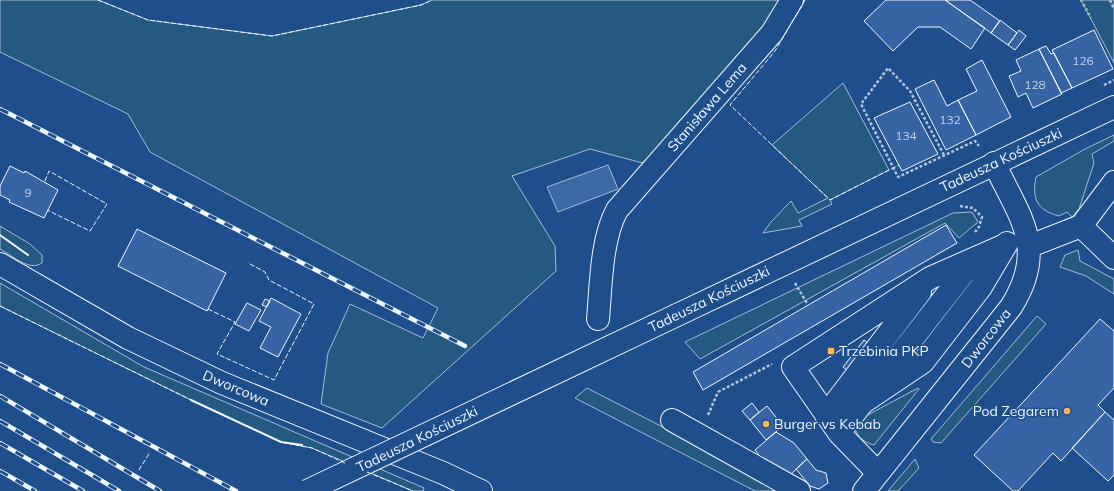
<svg xmlns="http://www.w3.org/2000/svg" width="1114" height="491" font-family="Mulish,sans-serif">
  <style>
    .green { fill: #245a82; stroke: #a8bbd7 }
    .water { fill: #3b69a3; stroke: #a8bbd7 }
    .building { fill: #3563a3; stroke: #f2f6ff }
    .lines { fill: none; stroke-linecap: round; stroke-linejoin: round }
    .minor-casing { stroke: #f2f6ff; stroke-width: 24 }
    .major-casing { stroke: #f2f6ff; stroke-width: 24 }
    .path { stroke: #b3c4dc; stroke-width: 2.5; stroke-dasharray: 3 2; stroke-linecap: butt }
    .minor { stroke: #1f4e8c; stroke-width: 22 }
    .major { stroke: #1f4e8c; stroke-width: 22 }
    .rail-casing { stroke: #f2f6ff; stroke-width: 4.5 }
    .rail { stroke: #1f4e8c; stroke-width: 3; stroke-dasharray: 9; stroke-linecap: butt }
    .major-bridge-casing { stroke: #f2f6ff; stroke-width: 24; stroke-linecap: butt }
    .major-bridge { stroke: #1f4e8c; stroke-width: 22 }
    .hedge { stroke: #97c8a6; stroke-width: 3; stroke-dasharray: 2 3; stroke-linecap: butt }
    .fence { stroke: #f2f6ff; stroke-width: 1; stroke-dasharray: 5 2; stroke-linecap: butt }
    .wall { stroke: #f2f6ff; stroke-width: 2 }
    .poi-dot { fill: #ffb74d; stroke: #1f4e8c; stroke-width: 1.5 }
    .labels { text-anchor: middle; stroke-width: 3; stroke-linejoin: round; paint-order: stroke }
    .number-label { font-size: 12px; fill: #c3d1e8 }
    .street-label { font-size: 14px; fill: #f2f6ff; stroke: #1f4e8c }
    .poi-label { font-size: 14px; fill: #f2f6ff; stroke: #1f4e8c; text-anchor: start }
  </style>
  <rect width="100%" height="100%" fill="#1f4e8c"/>
  <path class="green" d="M 0,0 L 98,0 L 148,20 L 272,36 L 421,5 L 432,0 L 780,0 L 765,26 L 650,165 L 590,149 L 512,176 L 555,246 L 556,271 L 382,428 L 321,404 L 328,353 L 350,304 L 423,338 L 438,308 L 150,152 L 128,114 L 0,52 Z
    M 1081,0 L 1114,0 L 1114,63 Z
    M 843,83 L 889,170 L 830,200 L 832,204 L 799,220 L 802,226 L 763,233 L 771,222 L 791,201 L 798,213 L 828,198 L 772,145 Z
    M 1114,135 L 1114,141 L 1092,154 L 1094,163 L 1079,209 L 1072,217 L 1067,212 L 1059,216 C 1036,210 1032,198 1036,177 L 1085,149 Z
    M 972,212 L 978,222 L 959,238 L 945,223 L 700,359 L 685,342 L 953,213 Z
    M 0,226 L 30,244 L 42,255 L 42,263 C 29,272 12,255 0,249 Z
    M 1078,250 L 1080,261 L 1114,279 L 1114,294 L 1086,276 L 1060,267 L 1065,255 Z
    M 0,283 L 144,367 L 424,488 L 423,491 L 413,491 L 312,448 L 281,442 L 191,400 L 0,306 Z
    M 1037,316 L 1046,324 L 941,443 L 933,442 L 931,439 Z
    M 587,388 L 787,491 L 755,491 L 575,398 Z
    M 918,388 L 919,389 L 874,445 C 864,442 857,438 855,427 L 862,418 Z
    M 915,459 L 919,468 L 898,491 L 888,491 Z"/>
  <path class="water" d="M 608,165 L 618,189 L 558,212 L 547,187 Z"/>
  <path class="building" d="M 886,0 L 945,0 L 985,28 L 971,49 L 940,27 L 918,27 L 893,51 L 864,21 Z
    M 945,0 L 970,0 L 1000,21 L 991,33 Z
    M 1000,20 L 1017,33 L 1008,45 L 991,33 Z
    M 1019,30 L 1026,36 L 1015,50 L 1008,45 Z
    M 1094,30 L 1113,69 L 1072,88 L 1052,50 Z
    M 1046,46 L 1051,54 L 1054,53 L 1072,88 L 1061,93 L 1039,49 Z
    M 1039,49 L 1062,94 L 1033,108 L 1026,93 L 1018,97 L 1009,76 L 1021,71 L 1016,60 Z
    M 982,60 L 1011,117 L 976,135 L 958,100 L 977,91 L 966,69 Z
    M 934,80 L 947,106 L 958,100 L 976,135 L 946,150 L 915,89 Z
    M 910,102 L 938,154 L 902,171 L 874,118 Z
    M 10,166 L 24,173 L 25,171 L 58,190 L 44,218 L 9,202 L 10,200 L 0,195 L 0,186 Z
    M 946,225 L 957,243 L 703,390 L 693,372 Z
    M 137,229 L 226,273 L 207,311 L 118,266 Z
    M 271,298 L 301,314 L 278,357 L 260,348 L 271,327 L 259,321 Z
    M 265,299 L 270,301 L 267,307 L 262,305 Z
    M 247,303 L 261,310 L 249,331 L 235,324 Z
    M 1100,319 L 1114,331 L 1114,388 L 1098,405 L 1105,412 L 1061,461 L 1053,453 L 1018,491 L 1013,491 L 974,455 Z
    M 864,340 L 872,346 L 851,373 L 843,367 Z
    M 752,403 L 759,412 L 750,420 L 742,411 Z
    M 767,406 L 783,426 L 766,440 L 750,420 Z
    M 1105,412 L 1114,420 L 1114,475 L 1108,481 L 1072,448 Z
    M 776,432 L 794,443 L 807,459 L 789,476 L 771,470 L 755,450 Z
    M 807,459 L 816,470 L 826,473 L 828,483 L 819,489 L 810,486 L 796,469 Z"/>
  <g class="lines">
    <defs>
      <path id="minor" d="M 1081,226 L 1114,258
        M 1030,246 L 1081,226 L 1114,182
        M 0,264 L 128,338 L 222,383 L 443,473 L 481,491
        M 598,319 C 601,286 601,239 617,210 L 772,33 L 792,0
        M 859,405 L 923,362 L 981,287 L 1007,243
        M 826,415 L 920,292
        M 672,420 L 799,491
        M 839,433 L 973,261
        M 878,473 L 839,433 L 793,367 L 930,278 L 1005,245
        M 864,491 L 1011,307 C 1048,248 1020,218 994,163"/>
      <path id="major" d="M 677,315 L 1114,107"/>
    </defs>
    <use href="#minor" class="minor-casing"/>
    <use href="#major" class="major-casing"/>
    <path class="path" d="M 1110,0 L 1114,9
      M 1104,85 L 1114,80
      M 944,155 L 910,91 L 888,68 L 861,104 L 898,177 L 975,141 L 979,146
      M 960,206 L 973,208 L 982,217 L 979,227 L 975,232
      M 795,283 L 808,305
      M 708,415 L 718,392 L 772,364"/>
    <use href="#minor" class="minor"/>
    <use href="#major" class="major"/>
    <defs>
      <path id="rail" d="M 0,109 L 465,346
        M 0,364 L 236,491
        M 0,396 L 160,491
        M 0,421 L 119,491
        M 0,443 L 83,491
        M 0,471 L 35,491"/>
    </defs>
    <use href="#rail" class="rail-casing"/>
    <use href="#rail" class="rail"/>
    <defs>
      <path id="major-bridge" d="M 307,491 L 677,315"/>
    </defs>
    <use href="#major-bridge" class="major-bridge-casing"/>
    <use href="#major-bridge" class="major-bridge"/>
    <path class="hedge" d="M 1081,0 L 1091,18"/>
    <path class="fence" d="M 98,0 L 148,20 L 272,36 L 421,5 L 432,0
      M 805,0 L 775,51 L 730,105 L 830,200 L 899,165
      M 45,181 L 49,171 L 107,204 L 90,231 L 47,210
      M 0,306 L 191,400
      M 208,309 L 235,322 L 217,354 L 274,380 L 314,304 L 269,280 L 265,272 L 248,263
      M 281,442 L 312,448 L 345,463
      M 139,470 L 150,452
      M 367,472 L 413,491"/>
    <path class="wall" d="M 0,235 L 28,255
      M 191,400 L 281,442 L 302,445"/>
  </g>
  <g class="poi-dot">
    <rect x="827" y="347" width="8" height="8" rx="2"/>
    <circle cx="1067" cy="411" r="4"/>
    <circle cx="766" cy="424" r="4"/>
  </g>
  <g class="labels">
    <g class="number-label">
      <text x="1083" y="65">126</text>
      <text x="1035" y="89">128</text>
      <text x="950" y="124">132</text>
      <text x="906" y="140">134</text>
      <text x="28" y="197">9</text>
    </g>
    <g class="street-label">
      <text transform="translate(707 107) rotate(-49)" y="5">Stanisława Lema</text>
      <text transform="translate(1001 160) rotate(-25)" y="5">Tadeusza Kościuszki</text>
      <text transform="translate(709 299) rotate(-26)" y="5">Tadeusza Kościuszki</text>
      <text transform="translate(986 338) rotate(-52)" y="5">Dworcowa</text>
      <text transform="translate(236 388) rotate(23)" y="5">Dworcowa</text>
      <text transform="translate(417 439) rotate(-26)" y="5">Tadeusza Kościuszki</text>
    </g>
    <g class="poi-label">
      <text x="839" y="356">Trzebinia PKP</text>
      <text x="1059" y="416" text-anchor="end">Pod Zegarem</text>
      <text x="774" y="429">Burger vs Kebab</text>
    </g>
  </g>
</svg>
